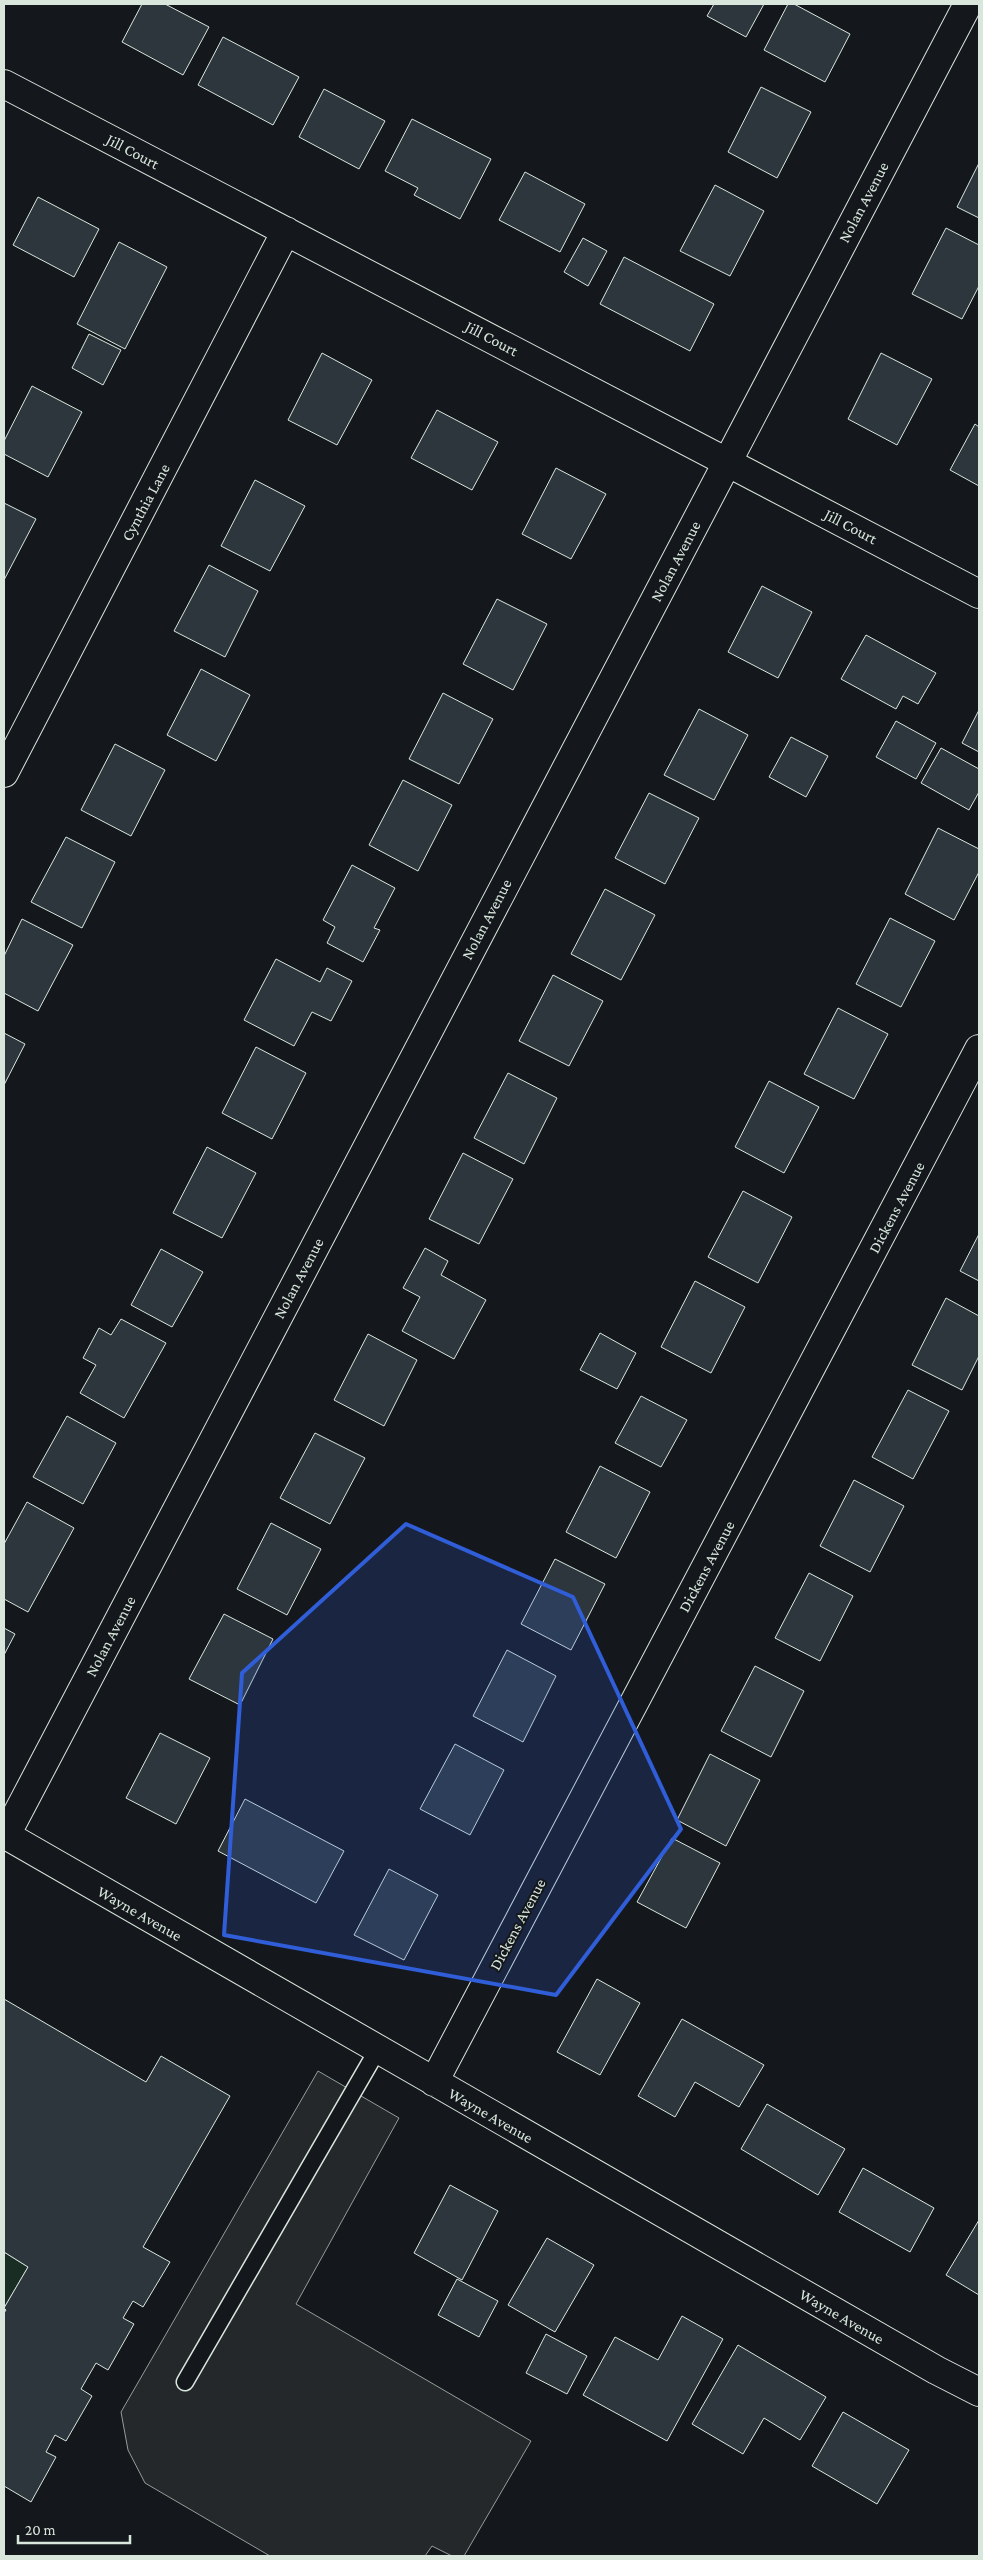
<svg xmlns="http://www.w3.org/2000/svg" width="983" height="2560" font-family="'Crimson Pro',serif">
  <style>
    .green { fill: #1a2d24; stroke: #939e99 }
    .parking { fill: #24282b; stroke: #939e99 }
    .building { fill: #2c363c; stroke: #d8e6dc }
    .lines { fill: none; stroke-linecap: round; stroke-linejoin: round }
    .lane-casing { stroke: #d8e6dc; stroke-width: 19 }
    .street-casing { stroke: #d8e6dc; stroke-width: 30 }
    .lane { stroke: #14181c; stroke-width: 16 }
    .street { stroke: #14181c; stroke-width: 28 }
    .marked { fill: #305dd8; fill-opacity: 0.2; stroke: #305dd8; stroke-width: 4; stroke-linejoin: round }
    .labels { text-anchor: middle; stroke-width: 4; stroke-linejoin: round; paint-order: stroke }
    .street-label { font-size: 16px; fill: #d8e6dc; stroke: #14181c }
  </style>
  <rect width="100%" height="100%" fill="#14181c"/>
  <path class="green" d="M 4,2252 L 28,2267 L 4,2308 Z"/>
  <path class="parking" d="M 318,2071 L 399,2118 L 296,2304 L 531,2441 L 464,2556 L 452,2556 L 432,2546 L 425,2556 L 270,2556 L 145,2483 L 128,2450 L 121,2412 Z"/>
  <path class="building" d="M 142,4 L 165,4 L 209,27 L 183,75 L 122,42 Z
    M 714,4 L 764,4 L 746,37 L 707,16 Z
    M 788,4 L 794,4 L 850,34 L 825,82 L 764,50 Z
    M 223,37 L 299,77 L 273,125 L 198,85 Z
    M 761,87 L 811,112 L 777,178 L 728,152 Z
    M 324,89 L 385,121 L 359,169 L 299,137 Z
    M 412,119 L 491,159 L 460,219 L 414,195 L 418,188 L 385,171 Z
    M 979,163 L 979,218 L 957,207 Z
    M 525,172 L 585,204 L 560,252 L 499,220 Z
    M 715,185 L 764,211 L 730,276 L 680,251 Z
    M 38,197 L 99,229 L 74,277 L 13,245 Z
    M 946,228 L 979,245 L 979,286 L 962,319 L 912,294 Z
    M 583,238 L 607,251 L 588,286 L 564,272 Z
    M 119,242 L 167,267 L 125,349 L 77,324 Z
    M 624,257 L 714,304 L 690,351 L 600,304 Z
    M 89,334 L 121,350 L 103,385 L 72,368 Z
    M 322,353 L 372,380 L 337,445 L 288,420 Z
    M 881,353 L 932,379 L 897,445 L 848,419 Z
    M 32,386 L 82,412 L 48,477 L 4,454 L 4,441 Z
    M 437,410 L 498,442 L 472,490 L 411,458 Z
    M 975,424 L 979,427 L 979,486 L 950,470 Z
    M 556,468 L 606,494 L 571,559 L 522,534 Z
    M 255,480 L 305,506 L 270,571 L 221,546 Z
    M 4,503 L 36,519 L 4,580 Z
    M 209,565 L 258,591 L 225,657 L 174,631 Z
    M 762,586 L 812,612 L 778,678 L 728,652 Z
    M 497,599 L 547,624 L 513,690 L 463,664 Z
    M 866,635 L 936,673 L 918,704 L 903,696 L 896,709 L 841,679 Z
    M 201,669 L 250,695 L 216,761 L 167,735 Z
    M 443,693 L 493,719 L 459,784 L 409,759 Z
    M 699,709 L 748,735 L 714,800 L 664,775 Z
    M 979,710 L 979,752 L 962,743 Z
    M 896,721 L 936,743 L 916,779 L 876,757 Z
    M 791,737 L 828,756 L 806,797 L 769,777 Z
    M 115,744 L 165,770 L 131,836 L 81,810 Z
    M 941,748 L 979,769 L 979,792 L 969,810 L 921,783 Z
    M 403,780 L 452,805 L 418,871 L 369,845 Z
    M 649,793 L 699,818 L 665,884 L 615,858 Z
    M 938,828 L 979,849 L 979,872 L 954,920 L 905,894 Z
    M 66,837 L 115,862 L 82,928 L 31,902 Z
    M 352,865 L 395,888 L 374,928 L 380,930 L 363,962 L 327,943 L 335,927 L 323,920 Z
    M 605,889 L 655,915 L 621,980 L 571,954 Z
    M 890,918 L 935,941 L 901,1007 L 856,984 Z
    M 22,919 L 73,945 L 38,1011 L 4,993 L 4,956 Z
    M 276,959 L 320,982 L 327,968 L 352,981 L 331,1021 L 312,1012 L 294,1046 L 244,1020 Z
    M 553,975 L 603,1001 L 569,1066 L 519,1041 Z
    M 838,1008 L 888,1034 L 854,1099 L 804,1074 Z
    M 4,1033 L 25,1044 L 4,1085 Z
    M 256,1047 L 306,1073 L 272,1139 L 222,1113 Z
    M 508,1073 L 557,1098 L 524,1164 L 474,1138 Z
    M 769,1081 L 819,1107 L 784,1173 L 735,1147 Z
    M 207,1147 L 256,1173 L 222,1238 L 173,1213 Z
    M 463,1153 L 513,1179 L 479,1244 L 429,1219 Z
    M 743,1191 L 792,1217 L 758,1283 L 708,1257 Z
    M 979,1234 L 979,1281 L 960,1271 Z
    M 425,1248 L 448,1261 L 441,1275 L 486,1300 L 454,1359 L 402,1331 L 420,1297 L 403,1288 Z
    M 161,1249 L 203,1272 L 172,1327 L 131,1305 Z
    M 695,1281 L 745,1307 L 711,1373 L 661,1347 Z
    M 946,1298 L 979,1316 L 979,1356 L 962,1390 L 912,1365 Z
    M 121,1319 L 166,1343 L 124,1418 L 80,1393 L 96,1365 L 83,1358 L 99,1328 L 111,1335 Z
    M 600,1333 L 636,1353 L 617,1389 L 580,1370 Z
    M 368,1334 L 417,1360 L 384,1426 L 334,1400 Z
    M 908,1390 L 949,1411 L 913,1479 L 872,1457 Z
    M 641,1396 L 687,1420 L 661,1467 L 615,1443 Z
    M 67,1416 L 116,1443 L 83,1504 L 33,1477 Z
    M 315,1433 L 365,1458 L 330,1524 L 280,1498 Z
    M 600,1466 L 650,1492 L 616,1558 L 566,1532 Z
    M 854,1480 L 904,1506 L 870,1572 L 820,1546 Z
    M 27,1502 L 74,1528 L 28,1612 L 4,1599 L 4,1544 Z
    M 271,1523 L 321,1549 L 287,1615 L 237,1589 Z
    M 555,1559 L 605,1584 L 571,1650 L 521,1624 Z
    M 809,1573 L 853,1596 L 820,1661 L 775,1638 Z
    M 224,1614 L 273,1639 L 240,1705 L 189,1679 Z
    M 4,1628 L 15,1634 L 4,1655 Z
    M 507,1650 L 556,1676 L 523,1742 L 473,1716 Z
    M 755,1666 L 804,1691 L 771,1757 L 721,1731 Z
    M 160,1733 L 210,1758 L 176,1824 L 126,1798 Z
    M 455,1744 L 504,1770 L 470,1835 L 420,1809 Z
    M 710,1754 L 760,1780 L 726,1846 L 677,1820 Z
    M 245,1799 L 344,1851 L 316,1903 L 218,1851 Z
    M 672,1838 L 720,1863 L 686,1928 L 637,1902 Z
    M 389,1869 L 438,1895 L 404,1960 L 354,1935 Z
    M 597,1979 L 640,2003 L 600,2075 L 557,2052 Z
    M 4,1999 L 146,2082 L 161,2056 L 230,2096 L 143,2247 L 170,2262 L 143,2307 L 133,2301 L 123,2318 L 134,2324 L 108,2370 L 96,2363 L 81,2389 L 92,2396 L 66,2441 L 55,2435 L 46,2452 L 56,2457 L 31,2502 L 4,2486 L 4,2313 L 6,2310 L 4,2308 L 28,2267 L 4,2252 Z
    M 682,2019 L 764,2065 L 739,2107 L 695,2082 L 675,2117 L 638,2096 Z
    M 767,2104 L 845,2149 L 818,2195 L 741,2149 Z
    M 863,2168 L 934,2208 L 910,2252 L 839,2212 Z
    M 450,2185 L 498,2211 L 462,2280 L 414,2253 Z
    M 979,2220 L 979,2295 L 946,2275 Z
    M 547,2238 L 594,2265 L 555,2332 L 508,2305 Z
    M 457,2279 L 498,2301 L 479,2337 L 438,2315 Z
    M 682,2316 L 723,2339 L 667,2441 L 583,2395 L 615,2337 L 658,2360 Z
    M 546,2334 L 587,2356 L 567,2394 L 526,2373 Z
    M 738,2345 L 826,2397 L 800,2440 L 764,2418 L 743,2454 L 692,2424 Z
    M 843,2412 L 909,2450 L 877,2504 L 812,2466 Z"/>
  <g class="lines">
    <defs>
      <path id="lane" d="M 185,2382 L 378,2049"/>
      <path id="street" d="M 4,84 L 979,594
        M 4,773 L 286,231
        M 4,1834 L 936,2370 L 979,2392
        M 6,1835 L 968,4
        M 434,2082 L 979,1049"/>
    </defs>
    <use href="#lane" class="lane-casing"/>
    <use href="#street" class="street-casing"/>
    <use href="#lane" class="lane"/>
    <use href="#street" class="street"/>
  </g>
  <path class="marked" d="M 406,1524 L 573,1597 L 681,1829 L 556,1995 L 224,1935 L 242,1673 Z"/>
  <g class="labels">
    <g class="street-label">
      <text transform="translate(133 151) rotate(28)" y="6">Jill Court</text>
      <text transform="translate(863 202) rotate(-62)" y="6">Nolan Avenue</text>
      <text transform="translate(492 338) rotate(28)" y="6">Jill Court</text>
      <text transform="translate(145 502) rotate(-62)" y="6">Cynthia Lane</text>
      <text transform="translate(851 526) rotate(28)" y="6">Jill Court</text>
      <text transform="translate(675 561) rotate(-62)" y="6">Nolan Avenue</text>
      <text transform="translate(486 919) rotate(-62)" y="6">Nolan Avenue</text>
      <text transform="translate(896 1207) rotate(-62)" y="6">Dickens Avenue</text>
      <text transform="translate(298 1278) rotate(-62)" y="6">Nolan Avenue</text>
      <text transform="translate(706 1566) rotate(-62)" y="6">Dickens Avenue</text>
      <text transform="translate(110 1636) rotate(-62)" y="6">Nolan Avenue</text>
      <text transform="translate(140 1913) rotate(30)" y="6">Wayne Avenue</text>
      <text transform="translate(517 1924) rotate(-62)" y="6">Dickens Avenue</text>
      <text transform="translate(491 2115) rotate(30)" y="6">Wayne Avenue</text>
      <text transform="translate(842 2316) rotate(30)" y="6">Wayne Avenue</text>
    </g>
  </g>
  <rect width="983" height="2560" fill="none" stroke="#d8e6dc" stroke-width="10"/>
  <path d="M18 2535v8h112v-8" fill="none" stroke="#d8e6dc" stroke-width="2.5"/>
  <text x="25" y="2535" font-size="15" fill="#d8e6dc" stroke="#14181c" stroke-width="4" paint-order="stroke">20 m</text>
</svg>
